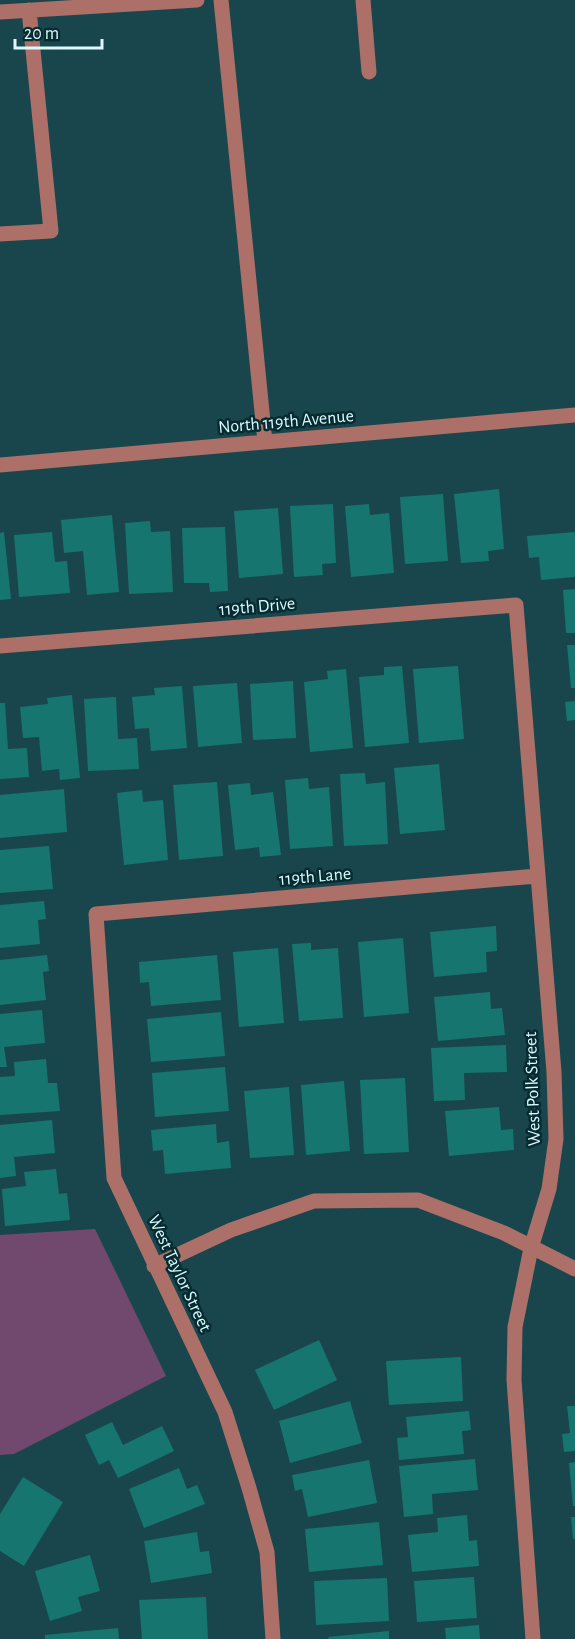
<svg xmlns="http://www.w3.org/2000/svg" width="575" height="1639" font-family="'Alegreya Sans',sans-serif">
  <style>
    .green { fill: #71496f }
    .building { fill: #17756f }
    .lines { fill: none; stroke-linecap: round; stroke-linejoin: round }
    .minor { stroke: #ac7068; stroke-width: 15 }
    .labels { text-anchor: middle; stroke-width: 5; stroke-linejoin: round; paint-order: stroke }
    .street-label { font-size: 18px; fill: #dafaff; stroke: #062b30 }
  </style>
  <rect width="100%" height="100%" fill="#19464d"/>
  <path class="green" d="M 95,1229 L 166,1376 L 14,1454 L 0,1455 L 0,1235 Z"/>
  <path class="building" d="M 499,489 L 504,549 L 488,551 L 489,561 L 461,563 L 454,494 Z
    M 443,494 L 448,561 L 405,564 L 400,497 Z
    M 333,504 L 336,563 L 322,564 L 323,575 L 294,577 L 290,506 Z
    M 369,504 L 370,515 L 389,513 L 394,573 L 351,577 L 345,506 Z
    M 278,508 L 283,574 L 239,578 L 234,511 Z
    M 112,515 L 119,592 L 87,595 L 83,551 L 64,553 L 61,520 Z
    M 150,521 L 151,532 L 170,531 L 173,592 L 129,594 L 125,523 Z
    M 225,527 L 228,591 L 210,592 L 209,583 L 184,583 L 182,528 Z
    M 4,532 L 11,599 L 0,600 L 0,533 Z
    M 52,532 L 55,562 L 67,561 L 70,593 L 19,597 L 14,535 Z
    M 575,532 L 575,577 L 541,580 L 539,557 L 529,558 L 527,536 Z
    M 575,589 L 575,633 L 566,633 L 563,590 Z
    M 567,645 L 575,645 L 575,688 L 571,688 Z
    M 402,666 L 409,743 L 365,747 L 359,677 L 384,675 L 384,667 Z
    M 458,666 L 464,739 L 419,743 L 413,669 Z
    M 346,669 L 353,748 L 310,752 L 304,682 L 328,679 L 327,671 Z
    M 293,681 L 296,738 L 253,740 L 250,684 Z
    M 237,683 L 242,743 L 198,747 L 193,686 Z
    M 182,686 L 187,748 L 151,751 L 149,728 L 135,729 L 132,697 L 155,695 L 154,688 Z
    M 72,695 L 80,778 L 60,780 L 59,769 L 42,771 L 39,737 L 23,738 L 20,707 L 48,704 L 47,698 Z
    M 116,697 L 118,739 L 137,738 L 139,769 L 88,771 L 84,699 Z
    M 575,701 L 575,720 L 567,721 L 565,702 Z
    M 0,703 L 5,703 L 8,749 L 27,748 L 29,777 L 0,779 Z
    M 439,764 L 445,830 L 400,834 L 394,768 Z
    M 365,773 L 366,784 L 385,782 L 388,844 L 344,846 L 340,774 Z
    M 308,778 L 309,789 L 329,787 L 333,846 L 290,849 L 285,780 Z
    M 217,782 L 223,856 L 179,860 L 173,785 Z
    M 250,783 L 251,795 L 273,792 L 281,855 L 260,857 L 259,847 L 235,850 L 228,785 Z
    M 64,789 L 67,832 L 0,838 L 0,795 Z
    M 142,790 L 143,802 L 163,800 L 168,860 L 124,865 L 117,793 Z
    M 49,846 L 53,889 L 0,893 L 0,850 Z
    M 44,901 L 46,919 L 38,920 L 40,944 L 0,948 L 0,905 Z
    M 496,926 L 497,951 L 486,952 L 487,972 L 434,977 L 430,932 Z
    M 403,938 L 409,1013 L 364,1017 L 358,942 Z
    M 311,943 L 311,950 L 338,948 L 343,1018 L 299,1021 L 292,944 Z
    M 278,948 L 284,1023 L 239,1027 L 233,952 Z
    M 47,955 L 49,971 L 43,972 L 46,1000 L 0,1005 L 0,960 Z
    M 217,955 L 221,1000 L 151,1006 L 149,982 L 140,983 L 139,962 Z
    M 490,992 L 491,1009 L 502,1008 L 505,1035 L 438,1041 L 434,997 Z
    M 42,1010 L 45,1043 L 4,1047 L 7,1067 L 0,1067 L 0,1014 Z
    M 221,1012 L 225,1056 L 151,1062 L 147,1019 Z
    M 506,1045 L 507,1072 L 464,1073 L 465,1100 L 434,1101 L 431,1048 Z
    M 46,1059 L 48,1083 L 57,1083 L 60,1111 L 0,1115 L 0,1077 L 15,1076 L 14,1062 Z
    M 225,1067 L 229,1111 L 155,1117 L 152,1073 Z
    M 405,1078 L 409,1152 L 364,1154 L 360,1080 Z
    M 344,1081 L 350,1151 L 306,1155 L 301,1085 Z
    M 289,1087 L 294,1155 L 250,1158 L 244,1091 Z
    M 499,1107 L 501,1130 L 513,1129 L 514,1150 L 449,1156 L 445,1111 Z
    M 52,1120 L 55,1153 L 14,1157 L 16,1176 L 0,1178 L 0,1125 Z
    M 216,1124 L 217,1143 L 229,1141 L 231,1168 L 165,1174 L 163,1150 L 153,1151 L 151,1130 Z
    M 56,1169 L 59,1194 L 67,1193 L 70,1220 L 5,1226 L 2,1189 L 26,1186 L 24,1172 Z
    M 319,1340 L 337,1380 L 274,1410 L 255,1370 Z
    M 461,1357 L 463,1401 L 389,1405 L 386,1361 Z
    M 350,1401 L 362,1443 L 290,1463 L 279,1421 Z
    M 567,1406 L 575,1406 L 575,1451 L 564,1452 L 562,1434 L 570,1433 Z
    M 469,1411 L 471,1430 L 462,1431 L 464,1454 L 399,1460 L 397,1438 L 408,1437 L 406,1417 Z
    M 112,1422 L 123,1445 L 162,1426 L 174,1451 L 118,1478 L 109,1460 L 99,1465 L 85,1435 Z
    M 475,1459 L 478,1490 L 432,1494 L 433,1514 L 404,1517 L 399,1466 Z
    M 369,1460 L 377,1503 L 308,1517 L 302,1489 L 295,1491 L 292,1475 Z
    M 575,1462 L 575,1506 L 573,1506 L 569,1463 Z
    M 179,1468 L 187,1489 L 197,1485 L 205,1504 L 144,1528 L 129,1489 Z
    M 23,1477 L 63,1502 L 24,1566 L 0,1551 L 0,1514 Z
    M 467,1515 L 469,1541 L 477,1540 L 479,1566 L 412,1572 L 408,1535 L 438,1532 L 437,1518 Z
    M 571,1517 L 575,1517 L 575,1539 L 573,1539 Z
    M 379,1522 L 383,1565 L 309,1572 L 305,1529 Z
    M 197,1532 L 200,1552 L 209,1551 L 212,1573 L 151,1583 L 144,1541 Z
    M 90,1555 L 100,1591 L 78,1597 L 82,1611 L 50,1621 L 35,1571 Z
    M 474,1577 L 477,1618 L 417,1622 L 414,1581 Z
    M 387,1578 L 389,1621 L 316,1625 L 314,1581 Z
    M 206,1597 L 208,1639 L 142,1639 L 139,1600 Z
    M 479,1625 L 480,1639 L 446,1639 L 445,1628 Z
    M 118,1628 L 119,1639 L 45,1639 L 45,1635 Z
    M 389,1631 L 389,1639 L 329,1639 L 328,1637 Z"/>
  <g class="lines">
    <path class="minor" d="M 221,0 L 265,442
      M 363,0 L 369,72
      M 0,12 L 197,0
      M 0,234 L 51,231 L 29,10
      M 0,465 L 575,415
      M 0,646 L 516,605 L 554,1072 L 556,1139 L 549,1189 L 531,1248 L 515,1327 L 514,1380 L 533,1639
      M 154,1266 L 231,1230 L 314,1201 L 418,1200 L 504,1233 L 575,1269
      M 273,1639 L 267,1552 L 249,1488 L 225,1412 L 114,1178 L 96,914 L 537,876"/>
  </g>
  <g class="labels">
    <g class="street-label">
      <text transform="translate(286 421) rotate(-5)" y="6">North 119th Avenue</text>
      <text transform="translate(257 606) rotate(-5)" y="6">119th Drive</text>
      <text transform="translate(315 876) rotate(-5)" y="6">119th Lane</text>
      <text transform="translate(532 1089) rotate(-92)" y="6">West Polk Street</text>
      <text transform="translate(180 1273) rotate(65)" y="6">West Taylor Street</text>
    </g>
  </g>
  <path d="M15 39v9h87v-9" fill="none" stroke="#dafaff" stroke-width="3"/>
  <text x="24" y="39" font-size="18" fill="#dafaff" stroke="#062b30" stroke-width="4.5" paint-order="stroke">20 m</text>
</svg>
